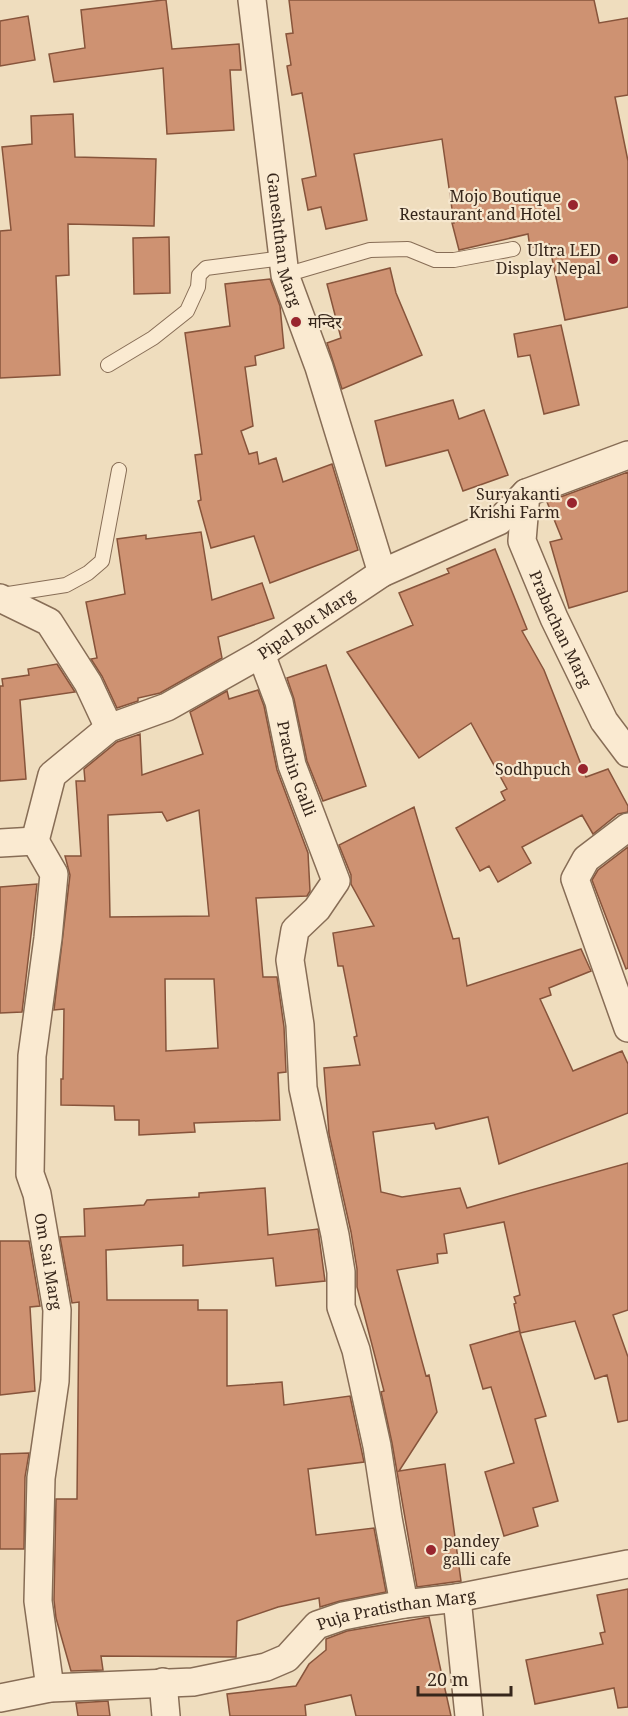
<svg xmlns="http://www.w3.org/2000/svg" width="628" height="1716" font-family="'Noto Serif','Noto Sans Devanagari',serif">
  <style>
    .building { fill: #ce9272; stroke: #87543b; stroke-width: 1.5; fill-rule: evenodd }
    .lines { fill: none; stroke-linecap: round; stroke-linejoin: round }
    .lane-casing { stroke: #876d56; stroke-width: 16 }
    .street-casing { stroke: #876d56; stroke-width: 30 }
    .lane { stroke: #faead1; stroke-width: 14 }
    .street { stroke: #faead1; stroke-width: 27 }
    .poi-dot { fill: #98252e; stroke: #f6e7ce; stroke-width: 2 }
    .labels { text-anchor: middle; stroke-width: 4.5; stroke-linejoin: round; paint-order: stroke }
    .poi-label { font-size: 16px; fill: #36261b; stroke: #f6e7ce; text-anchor: end }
    .street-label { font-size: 16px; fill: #36261b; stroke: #f6e7ce }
  </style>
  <rect width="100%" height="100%" fill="#efddbe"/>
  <path class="building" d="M 163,0 L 166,0 L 172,49 L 239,44 L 241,70 L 230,70 L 234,130 L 167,134 L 163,68 L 54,82 L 49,54 L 85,48 L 81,10 Z
    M 289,0 L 594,0 L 599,23 L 628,18 L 628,95 L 615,97 L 628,161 L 628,307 L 565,320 L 549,244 L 530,248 L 528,234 L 459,250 L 452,223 L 454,223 L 442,139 L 354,154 L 367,220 L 326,229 L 321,207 L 308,210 L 302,179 L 316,176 L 302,93 L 292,95 L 287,66 L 291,65 L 286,34 L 293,33 Z
    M 28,16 L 35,60 L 0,66 L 0,21 Z
    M 73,114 L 75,157 L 156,159 L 154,226 L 68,224 L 69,275 L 56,276 L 60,375 L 0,378 L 0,231 L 11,230 L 2,147 L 32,144 L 31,116 Z
    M 169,237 L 170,293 L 134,294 L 133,238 Z
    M 390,268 L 396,293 L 422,355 L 342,389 L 327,343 L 341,338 L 327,284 Z
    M 270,279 L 280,306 L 284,348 L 255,356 L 256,365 L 245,367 L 253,426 L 241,431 L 249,454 L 257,452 L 259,464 L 276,458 L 283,482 L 332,464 L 358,550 L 270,583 L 254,536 L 211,548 L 198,501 L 201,500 L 195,455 L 202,454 L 185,333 L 230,326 L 225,284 Z
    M 561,325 L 579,405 L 544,414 L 530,355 L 518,357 L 514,334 Z
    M 453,400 L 459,419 L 484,410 L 508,475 L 463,491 L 448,450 L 386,466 L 375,421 Z
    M 628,472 L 628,591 L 569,608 L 550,542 L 562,539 L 547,502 Z
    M 201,532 L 212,600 L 262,583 L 274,618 L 218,637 L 222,658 L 160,693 L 138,698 L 138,701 L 117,708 L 102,676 L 91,659 L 97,658 L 86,602 L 125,594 L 117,539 L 146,535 L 146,539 Z
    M 495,549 L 527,629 L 522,631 L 544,670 L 586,777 L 608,769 L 628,806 L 628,812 L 618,814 L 593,834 L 582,815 L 522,847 L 531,863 L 498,882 L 489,866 L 480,871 L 456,828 L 505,800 L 501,792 L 507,789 L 471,723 L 419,758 L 347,652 L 413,625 L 399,593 L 449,573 L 447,569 Z
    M 57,664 L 75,692 L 20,700 L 26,779 L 0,781 L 0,686 L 3,686 L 2,679 L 29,675 L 28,669 Z
    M 326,665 L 366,786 L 323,801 L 307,761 L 294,699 L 287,678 Z
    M 258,690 L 264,706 L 277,770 L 308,853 L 310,891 L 307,896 L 256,898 L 263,977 L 277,977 L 284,1027 L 286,1072 L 278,1073 L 280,1120 L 194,1123 L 195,1132 L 139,1135 L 139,1120 L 115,1120 L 114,1106 L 61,1105 L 61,1079 L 63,1079 L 64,1009 L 54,1010 L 70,875 L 65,856 L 81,856 L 76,781 L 85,781 L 84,769 L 117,742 L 140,734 L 142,775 L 203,754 L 190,712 L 227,691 L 229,699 ZM 199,810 L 209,916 L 110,917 L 108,815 L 162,812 L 167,821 ZM 165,979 L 214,979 L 218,1048 L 166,1051 Z
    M 414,807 L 453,939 L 459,938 L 467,986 L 581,949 L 591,971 L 549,988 L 551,995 L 540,999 L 573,1071 L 622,1051 L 628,1064 L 628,1113 L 499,1164 L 488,1117 L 436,1129 L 434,1123 L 373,1132 L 381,1192 L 402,1197 L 460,1188 L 467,1208 L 628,1163 L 628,1310 L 613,1315 L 628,1357 L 628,1420 L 618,1422 L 607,1375 L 595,1379 L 575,1321 L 520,1333 L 546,1416 L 535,1419 L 558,1501 L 533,1508 L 538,1526 L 504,1536 L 485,1472 L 514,1463 L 491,1387 L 483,1389 L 470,1345 L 519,1331 L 520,1332 L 514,1304 L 516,1303 L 514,1297 L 520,1295 L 504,1222 L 444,1234 L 447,1253 L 437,1254 L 438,1263 L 397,1270 L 426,1376 L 429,1375 L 437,1412 L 399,1471 L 445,1464 L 461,1581 L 417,1587 L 392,1443 L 381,1392 L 384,1391 L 357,1287 L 357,1269 L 351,1232 L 329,1134 L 324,1068 L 360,1065 L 354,1037 L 357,1036 L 343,966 L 338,966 L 333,933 L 374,926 L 351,884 L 351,875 L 339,845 Z
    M 628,847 L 628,968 L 626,969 L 592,880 L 598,870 Z
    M 37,884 L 22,1012 L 0,1013 L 0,887 Z
    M 265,1188 L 268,1235 L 318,1229 L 325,1281 L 276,1286 L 273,1258 L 183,1266 L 183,1245 L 106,1250 L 107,1300 L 198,1300 L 198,1310 L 227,1310 L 227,1386 L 282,1382 L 284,1405 L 350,1396 L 364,1462 L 308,1469 L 316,1535 L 374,1528 L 386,1592 L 340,1601 L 320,1607 L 319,1598 L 278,1607 L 237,1621 L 236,1657 L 101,1656 L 103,1670 L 71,1671 L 56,1618 L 54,1600 L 56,1499 L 77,1499 L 79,1302 L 72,1303 L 60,1237 L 85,1236 L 84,1209 L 144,1205 L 147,1200 L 199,1197 L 199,1193 Z
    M 0,1241 L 29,1241 L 40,1306 L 30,1307 L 35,1391 L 0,1395 Z
    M 29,1453 L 25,1477 L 24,1549 L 0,1549 L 0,1454 Z
    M 628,1589 L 628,1707 L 618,1708 L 614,1688 L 535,1704 L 526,1660 L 603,1644 L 600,1633 L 605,1632 L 597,1595 Z
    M 429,1617 L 451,1716 L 356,1716 L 351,1695 L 305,1705 L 306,1716 L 230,1716 L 227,1694 L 296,1686 L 309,1664 L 326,1650 L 326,1639 L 347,1631 Z
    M 108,1701 L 110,1716 L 78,1716 L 76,1703 Z"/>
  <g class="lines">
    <defs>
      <path id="lane" d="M 285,275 L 370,250 L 408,249 L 435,260 L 454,260 L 513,249
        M 108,365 L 153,338 L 187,311 L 198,287 L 199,275 L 206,268 L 283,258
        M 2,595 L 66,585 L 88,573 L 102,561 L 119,470"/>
      <g id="street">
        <path id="s1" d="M 252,0 L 285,275 L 319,367 L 382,573"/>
        <path id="s2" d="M 526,493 L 522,541 L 554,618 L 604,721 L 628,753"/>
        <path d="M 0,598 L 49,622 L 88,683 L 109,728"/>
        <path id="s3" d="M 261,654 L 279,702 L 292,765 L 336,881 L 317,909 L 295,930 L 290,960 L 300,1025 L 303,1088 L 335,1235 L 341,1272 L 341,1307 L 356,1350 L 377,1446 L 388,1518 L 404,1604"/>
        <path d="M 628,827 L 586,859 L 575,879 L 628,1028"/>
        <path id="s4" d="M 35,841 L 54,874 L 48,938 L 32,1056 L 30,1174 L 37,1194 L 57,1310 L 55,1381 L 41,1478 L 38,1601 L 50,1688"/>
        <path id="s5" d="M 35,841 L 52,775 L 109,728 L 167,707 L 261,654 L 382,573 L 499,521 L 526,493 L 628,455"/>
        <path d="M 0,843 L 35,841"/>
        <path d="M 457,1598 L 469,1716"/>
        <path d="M 163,1682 L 166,1716"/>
        <path id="s6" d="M 0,1698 L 50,1688 L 193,1682 L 266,1667 L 287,1658 L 317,1625 L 343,1616 L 404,1604 L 457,1598 L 628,1564"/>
      </g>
    </defs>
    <use href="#lane" class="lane-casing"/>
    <use href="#street" class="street-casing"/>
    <use href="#lane" class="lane"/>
    <use href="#street" class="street"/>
  </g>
  <g class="poi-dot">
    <circle cx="573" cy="205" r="6"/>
    <circle cx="613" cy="259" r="6"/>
    <circle cx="296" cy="322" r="6"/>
    <circle cx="572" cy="503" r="6"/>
    <circle cx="583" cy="769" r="6"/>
    <circle cx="431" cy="1550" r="6"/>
  </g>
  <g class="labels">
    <g class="poi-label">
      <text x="561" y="202">Mojo Boutique<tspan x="561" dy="18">Restaurant and Hotel</tspan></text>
      <text x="601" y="256">Ultra LED<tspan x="601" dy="18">Display Nepal</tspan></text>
      <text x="308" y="328" text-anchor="start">मन्दिर</text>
      <text x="560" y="500">Suryakanti<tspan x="560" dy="18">Krishi Farm</tspan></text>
      <text x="571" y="775">Sodhpuch</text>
      <text x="443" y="1547" text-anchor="start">pandey<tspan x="443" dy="18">galli cafe</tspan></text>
    </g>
    <g class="street-label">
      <text dy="6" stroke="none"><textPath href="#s1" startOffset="242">Ganeshthan Marg</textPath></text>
      <text dy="6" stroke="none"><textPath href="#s5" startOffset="366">Pipal Bot Marg</textPath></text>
      <text dy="6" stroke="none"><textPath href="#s2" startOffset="144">Prabachan Marg</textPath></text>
      <text dy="6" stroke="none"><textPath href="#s3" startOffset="120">Prachin Galli</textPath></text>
      <text dy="6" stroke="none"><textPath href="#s4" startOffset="429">Om Sai Marg</textPath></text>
      <text dy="6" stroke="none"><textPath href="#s6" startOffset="417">Puja Pratisthan Marg</textPath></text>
    </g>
  </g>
  <path d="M418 1686v9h93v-9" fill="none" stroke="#36261b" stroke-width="3"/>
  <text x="427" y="1686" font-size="18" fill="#36261b" stroke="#f6e7ce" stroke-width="4.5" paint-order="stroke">20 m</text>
</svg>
